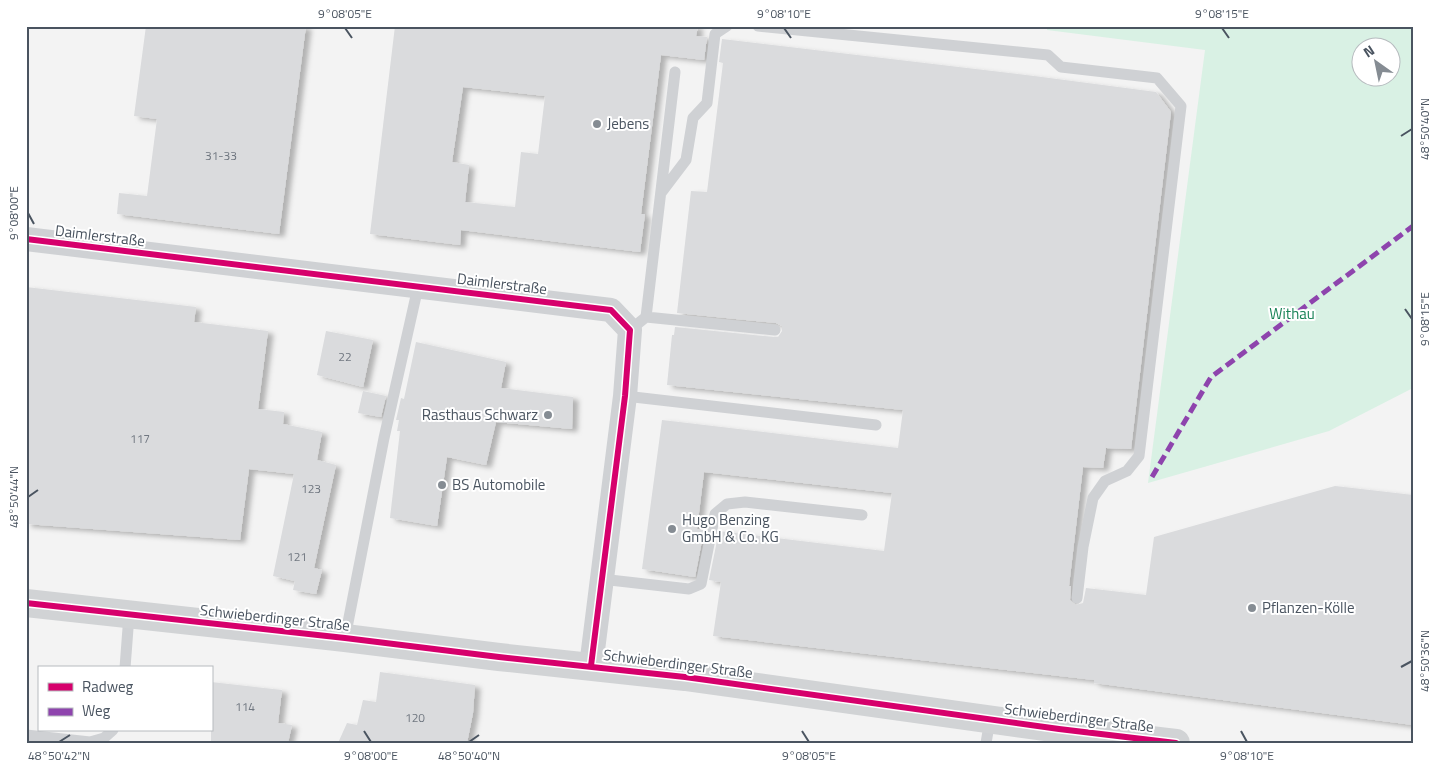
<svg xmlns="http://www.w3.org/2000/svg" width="1439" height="769" font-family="'Titillium Web',sans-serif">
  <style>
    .green { fill: #d9f1e4; fill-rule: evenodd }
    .building { fill: #dadbdd; fill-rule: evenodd; filter: url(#shadow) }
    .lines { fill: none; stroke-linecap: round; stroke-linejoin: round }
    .lane { stroke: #cfd1d4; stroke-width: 11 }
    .street { stroke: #cfd1d4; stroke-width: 24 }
    .secondary { stroke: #d1d3d5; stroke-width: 28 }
    .quiet { stroke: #8e44ad; stroke-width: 5; stroke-dasharray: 10 5; stroke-linecap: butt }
    .cycleway-casing { stroke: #fff; stroke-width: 9 }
    .cycleway { stroke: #d6006c; stroke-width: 6 }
    .ticks { fill: none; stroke: #4a5460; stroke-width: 2 }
    .poi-dot { fill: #858c93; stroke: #fff; stroke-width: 2 }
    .labels { text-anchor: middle; stroke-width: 4; stroke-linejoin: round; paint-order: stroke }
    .number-label { font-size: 12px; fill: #707780 }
    .poi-label { font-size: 15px; fill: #4a5460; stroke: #fff; text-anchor: start }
    .street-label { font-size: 15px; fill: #4a5460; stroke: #fff }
    .park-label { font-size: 15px; fill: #198357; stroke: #fff }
    .neatline { fill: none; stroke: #4a5460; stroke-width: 2 }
    .ticks-label { font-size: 12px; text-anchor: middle; fill: #4a5460 }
  </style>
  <defs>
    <filter id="shadow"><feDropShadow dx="5.5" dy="3" stdDeviation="2.5" flood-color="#0004"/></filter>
  </defs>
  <rect width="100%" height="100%" fill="#f3f3f3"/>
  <path class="green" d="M 1047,26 L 1413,26 L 1413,388 L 1329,431 L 1148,483 L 1205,50 L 1047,30 ZM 1362,48 L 1392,48 L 1392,78 L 1362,78 Z"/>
  <path class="building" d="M 146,26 L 306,26 L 279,234 L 117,214 L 119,193 L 147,196 L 157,119 L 134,116 Z
    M 395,26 L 698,26 L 696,36 L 707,37 L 704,60 L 661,55 L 641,214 L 645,214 L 640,252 L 461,230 L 460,245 L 370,234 ZM 463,87 L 545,96 L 538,154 L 521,152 L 515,207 L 465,202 L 469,165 L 452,162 Z
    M 722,39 L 1034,76 L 1156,92 L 1171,112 L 1131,449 L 1106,448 L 1103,468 L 1083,467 L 1069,586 L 1071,586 L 1070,600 L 1076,605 L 1083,603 L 1086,588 L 1146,595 L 1154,537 L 1335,486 L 1413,495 L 1413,725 L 1094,683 L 1094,680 L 713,636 L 721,582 L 709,580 L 719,531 L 884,551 L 892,493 L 704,472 L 697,529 L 704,530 L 695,577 L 642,569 L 662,420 L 898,448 L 903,410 L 667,385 L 672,335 L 674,335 L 675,327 L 774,337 L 778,337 L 782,331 L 782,326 L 776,323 L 677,313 L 691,191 L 707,192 L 723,63 L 719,62 Z
    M 26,287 L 196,307 L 194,322 L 268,331 L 258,409 L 284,412 L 283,424 L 322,432 L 317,460 L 336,465 L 314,568 L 322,570 L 316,594 L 293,590 L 295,581 L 273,576 L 294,474 L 249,469 L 240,540 L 26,524 Z
    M 326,331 L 373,340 L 363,387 L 317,375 Z
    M 416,342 L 506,362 L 501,388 L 573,397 L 572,429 L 496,422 L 486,465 L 447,457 L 437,526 L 390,518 L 400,431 L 397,431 L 399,420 L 396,420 L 401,398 L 404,399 Z
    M 363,391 L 386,396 L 381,417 L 358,413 Z
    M 380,672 L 475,685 L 473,713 L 467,743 L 338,743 L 347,723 L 357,725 L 363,700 L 376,702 Z
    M 211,682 L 282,690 L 278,723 L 292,725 L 288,743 L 211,743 Z"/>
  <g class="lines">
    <path class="lane" d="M 758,26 L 1048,55 L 1061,67 L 1157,78 L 1181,106 L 1139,456 L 1127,471 L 1105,481 L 1093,498 L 1083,547 L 1077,598
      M 661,193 L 686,160 L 693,118 L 707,103 L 715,34 L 727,26
      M 646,317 L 775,330
      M 630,330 L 646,317 L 675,72
      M 625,396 L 876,425
      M 601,579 L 689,589 L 701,584 L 715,514 L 727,504 L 745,502 L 862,515
      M 345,638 L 384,438 L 418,287
      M 125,668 L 129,615
      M 26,735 L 90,742 L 104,738 L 113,730
      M 986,743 L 990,720"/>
    <path class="street" d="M 26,239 L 611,310 L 630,330 L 625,396 L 591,666"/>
    <path class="secondary" d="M 26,603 L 345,638 L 499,657 L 685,677 L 1059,729 L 1176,743"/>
    <path class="quiet" d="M 1152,477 L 1211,377 L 1413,226"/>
    <defs>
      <path id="cycleway" d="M 26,239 L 611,310 L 630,330 L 625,396 L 591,666
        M 26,603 L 345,638 L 499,657 L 685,677 L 1059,729 L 1176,743"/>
    </defs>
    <use href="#cycleway" class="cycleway-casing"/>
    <use href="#cycleway" class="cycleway"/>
  </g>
  <path class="ticks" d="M 345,28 L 352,38M 784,28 L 791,38M 1222,28 L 1229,38M 1401,136 L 1412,129M 28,213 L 34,224M 1405,309 L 1412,319M 28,497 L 38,490M 1401,667 L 1412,661M 364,731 L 371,742M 802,731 L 809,742M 1241,731 L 1247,742M 59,742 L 70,735M 469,742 L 479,735"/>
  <g class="poi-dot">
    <circle cx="597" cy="124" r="5"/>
    <circle cx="548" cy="415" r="5"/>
    <circle cx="442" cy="485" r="5"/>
    <circle cx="672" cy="529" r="5"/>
    <circle cx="1252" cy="608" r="5"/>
  </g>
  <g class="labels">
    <g class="number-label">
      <text x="221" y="160">31-33</text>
      <text x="345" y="361">22</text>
      <text x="140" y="443">117</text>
      <text x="311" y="493">123</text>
      <text x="297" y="561">121</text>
      <text x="245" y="711">114</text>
      <text x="415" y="722">120</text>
    </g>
    <g class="poi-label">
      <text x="607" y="129">Jebens</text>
      <text x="538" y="420" text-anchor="end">Rasthaus Schwarz</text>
      <text x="452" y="490">BS Automobile</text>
      <text x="682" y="525">Hugo Benzing<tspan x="682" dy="17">GmbH &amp; Co. KG</tspan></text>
      <text x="1262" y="613">Pflanzen-Kölle</text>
    </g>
    <g class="street-label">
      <text transform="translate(100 236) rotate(7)" y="5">Daimlerstraße</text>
      <text transform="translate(502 284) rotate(7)" y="5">Daimlerstraße</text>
      <text transform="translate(275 618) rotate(6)" y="5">Schwieberdinger Straße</text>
      <text transform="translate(678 664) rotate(7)" y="5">Schwieberdinger Straße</text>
      <text transform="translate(1079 718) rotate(7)" y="5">Schwieberdinger Straße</text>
    </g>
    <g class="park-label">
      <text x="1292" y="319">Withau</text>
    </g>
  </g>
  <rect width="1439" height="769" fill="none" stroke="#ffffff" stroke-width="55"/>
  <rect x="38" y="666" width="175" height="65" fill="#ffffff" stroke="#b7bbbf"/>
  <rect x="48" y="683" width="25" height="8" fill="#d6006c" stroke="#b7bbbf"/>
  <text x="82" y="692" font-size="15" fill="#4a5460">Radweg</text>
  <rect x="48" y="708" width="25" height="8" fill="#8e44ad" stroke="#b7bbbf"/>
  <text x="82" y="716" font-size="15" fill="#4a5460">Weg</text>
  <g transform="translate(1376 62) rotate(327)"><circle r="24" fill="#ffffff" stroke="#b7bbbf"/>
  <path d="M0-4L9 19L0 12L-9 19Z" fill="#858c93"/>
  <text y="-8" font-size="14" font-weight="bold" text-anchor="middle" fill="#4a5460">N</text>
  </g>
  <rect x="28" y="28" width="1384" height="714" class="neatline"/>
  <g class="ticks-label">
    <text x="345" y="18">9°08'05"E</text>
    <text x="784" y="18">9°08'10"E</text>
    <text x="1222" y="18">9°08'15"E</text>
    <text transform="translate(1425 129) rotate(-90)" y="4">48°50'40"N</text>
    <text transform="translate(14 213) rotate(-90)" y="4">9°08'00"E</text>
    <text transform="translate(1425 319) rotate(-90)" y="4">9°08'15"E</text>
    <text transform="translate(14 497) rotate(-90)" y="4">48°50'44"N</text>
    <text transform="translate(1425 661) rotate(-90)" y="4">48°50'36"N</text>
    <text x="59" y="760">48°50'42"N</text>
    <text x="371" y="760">9°08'00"E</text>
    <text x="469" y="760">48°50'40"N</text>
    <text x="809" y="760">9°08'05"E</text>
    <text x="1247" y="760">9°08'10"E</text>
  </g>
</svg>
